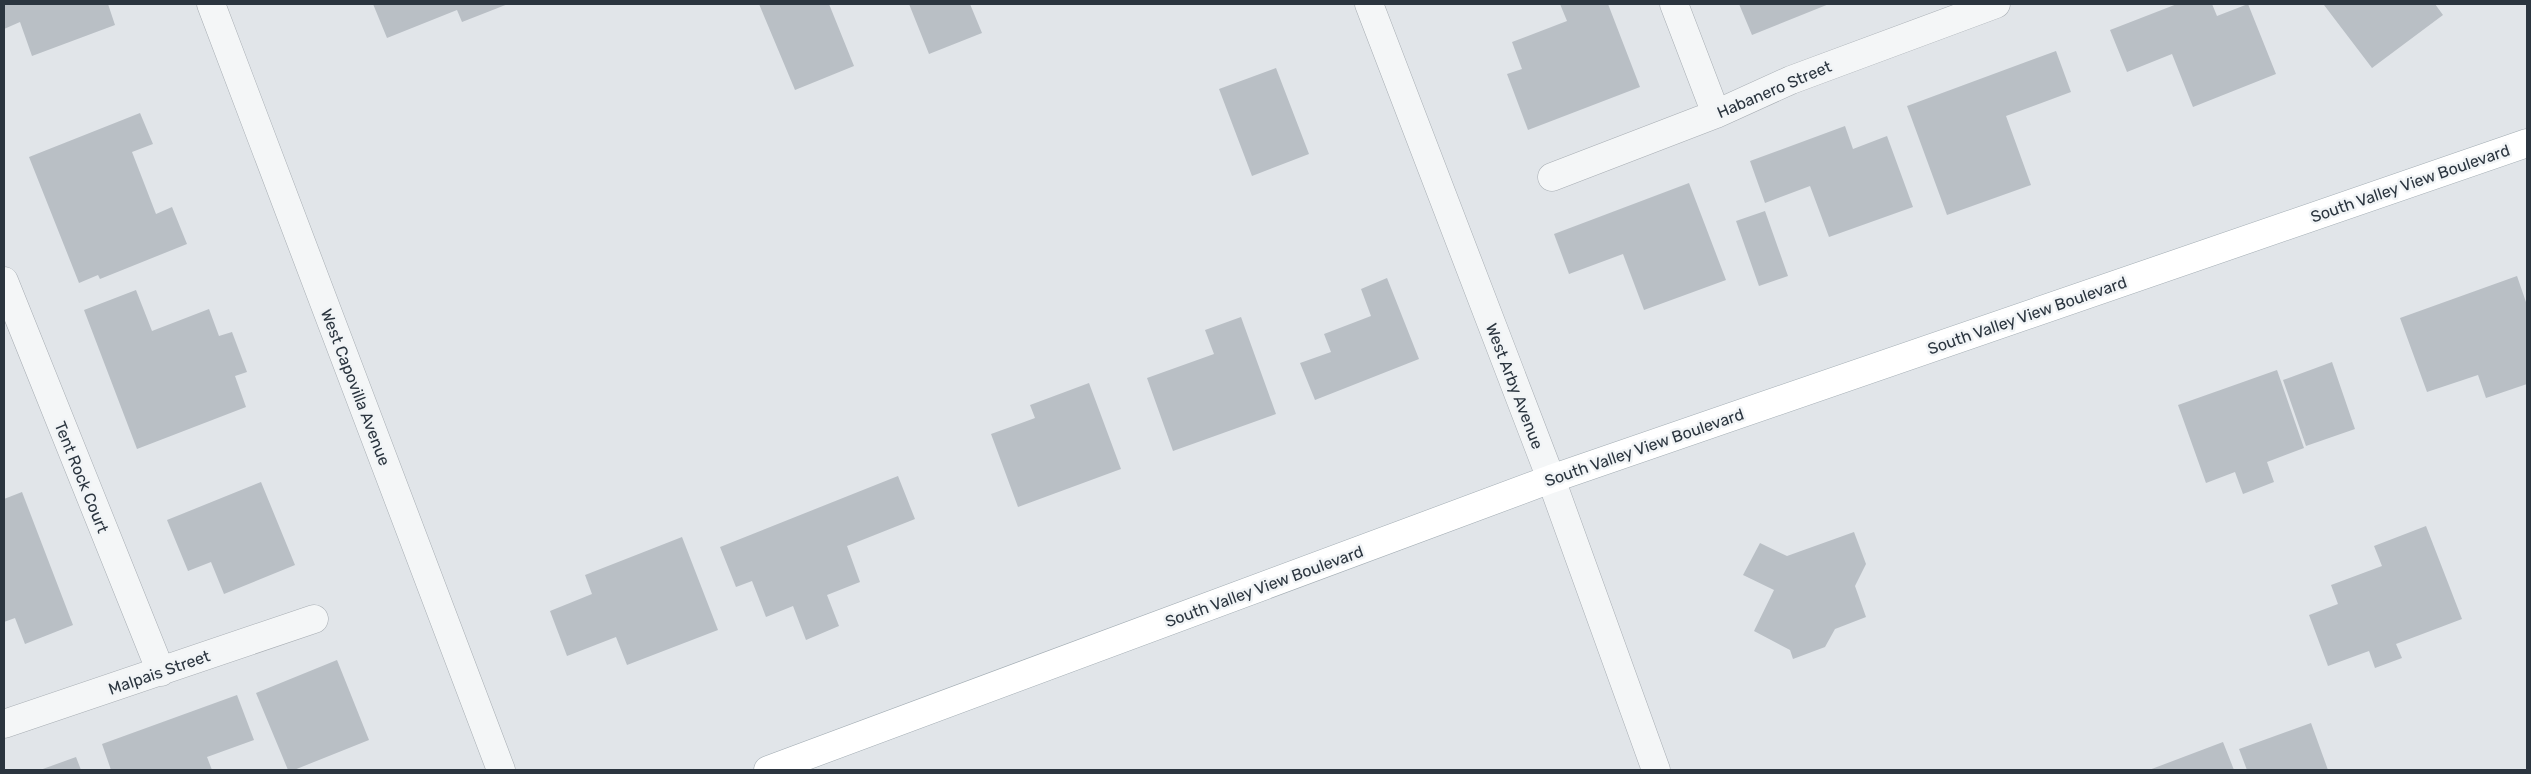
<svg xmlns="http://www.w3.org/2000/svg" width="2531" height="774" font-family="Rubik,sans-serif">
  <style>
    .building { fill: #b9bfc5 }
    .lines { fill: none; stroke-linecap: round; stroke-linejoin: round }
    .minor-casing { stroke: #a7adb3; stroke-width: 29 }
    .major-casing { stroke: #a2acb3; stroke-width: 29 }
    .minor { stroke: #f4f6f7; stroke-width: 28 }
    .major { stroke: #fff; stroke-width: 28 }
    .labels { text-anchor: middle; stroke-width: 5; stroke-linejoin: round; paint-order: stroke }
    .street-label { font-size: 16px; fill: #2b353f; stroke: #f1f4f6 }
  </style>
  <rect width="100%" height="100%" fill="#e1e5e9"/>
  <path class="building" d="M 4,4 L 108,4 L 115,25 L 32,56 L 20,22 L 4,29 Z
    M 373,4 L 508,4 L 462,22 L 457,10 L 387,38 Z
    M 759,4 L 829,4 L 854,66 L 795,90 Z
    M 909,4 L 970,4 L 982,33 L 929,54 Z
    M 1560,4 L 1608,4 L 1640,87 L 1528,130 L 1507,74 L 1522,69 L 1512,42 L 1567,21 Z
    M 1739,4 L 1829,4 L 1752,35 Z
    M 2177,4 L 2212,4 L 2217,16 L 2248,4 L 2276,74 L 2193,107 L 2172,54 L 2127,72 L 2110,30 Z
    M 2326,4 L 2435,4 L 2443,15 L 2372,68 L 2324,5 Z
    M 2056,51 L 2071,92 L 2006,116 L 2031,185 L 1947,215 L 1907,106 Z
    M 1276,68 L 1309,154 L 1252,176 L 1219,89 Z
    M 140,113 L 153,144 L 132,152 L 156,214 L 172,207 L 187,244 L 100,279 L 98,275 L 79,283 L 29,157 Z
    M 1845,126 L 1853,149 L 1887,136 L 1913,207 L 1829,237 L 1810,186 L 1765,203 L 1750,161 Z
    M 1689,183 L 1726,280 L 1644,310 L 1623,254 L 1569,274 L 1554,234 Z
    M 1765,211 L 1788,276 L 1759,286 L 1736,221 Z
    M 2517,276 L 2527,305 L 2527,384 L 2486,398 L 2478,375 L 2427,392 L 2400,318 Z
    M 1387,278 L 1419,359 L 1315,400 L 1300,363 L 1331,352 L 1324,334 L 1371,316 L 1361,289 Z
    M 136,290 L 152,331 L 209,309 L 219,336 L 232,332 L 247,372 L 235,376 L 246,407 L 137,449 L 84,310 Z
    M 1241,317 L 1276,414 L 1173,451 L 1147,378 L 1214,354 L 1205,330 Z
    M 2332,362 L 2355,429 L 2306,446 L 2283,380 Z
    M 2277,370 L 2304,448 L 2267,462 L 2274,482 L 2243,494 L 2235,472 L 2206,483 L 2178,405 Z
    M 1089,383 L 1121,469 L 1018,507 L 991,434 L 1035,418 L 1030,405 Z
    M 898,476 L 915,519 L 847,546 L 860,582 L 827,595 L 839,626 L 806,640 L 793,606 L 766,617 L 752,581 L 736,587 L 720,547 Z
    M 261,482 L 295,565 L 224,594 L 211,562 L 188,571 L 167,520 Z
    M 22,492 L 73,625 L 25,644 L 15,618 L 4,622 L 4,499 Z
    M 2426,526 L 2462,619 L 2396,644 L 2402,658 L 2375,668 L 2369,651 L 2328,666 L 2309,615 L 2338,604 L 2331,585 L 2382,566 L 2374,546 Z
    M 1854,532 L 1866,564 L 1855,586 L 1866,617 L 1835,629 L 1825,647 L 1793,659 L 1790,650 L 1754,631 L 1774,590 L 1743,575 L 1760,543 L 1787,556 Z
    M 682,537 L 718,630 L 627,665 L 616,637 L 567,656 L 550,611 L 592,594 L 585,575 Z
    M 337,660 L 369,740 L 294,770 L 288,770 L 256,693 Z
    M 237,695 L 254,740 L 207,757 L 212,770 L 111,770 L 102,744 Z
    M 2311,723 L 2328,770 L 2247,770 L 2239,749 Z
    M 2223,742 L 2234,770 L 2149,770 Z
    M 76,757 L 81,770 L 40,770 Z"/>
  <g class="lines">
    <defs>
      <path id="minor" d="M 211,4 L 501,770
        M 1369,4 L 1551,479 L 1656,770
        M 1674,4 L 1716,114
        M 1552,177 L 1716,114 L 1791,80 L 1996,4
        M 4,281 L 161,672
        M 4,724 L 314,619"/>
      <path id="major" d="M 768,770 L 1551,479 L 2527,143"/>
    </defs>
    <use href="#minor" class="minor-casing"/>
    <use href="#major" class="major-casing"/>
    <use href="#minor" class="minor"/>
    <use href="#major" class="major"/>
  </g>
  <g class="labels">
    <g class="street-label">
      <text transform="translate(1774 89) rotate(-23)" y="6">Habanero Street</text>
      <text transform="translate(2410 183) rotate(-19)" y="6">South Valley View Boulevard</text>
      <text transform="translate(2027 315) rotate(-19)" y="6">South Valley View Boulevard</text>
      <text transform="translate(1515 386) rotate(69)" y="6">West Arby Avenue</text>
      <text transform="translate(356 387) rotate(69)" y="6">West Capovilla Avenue</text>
      <text transform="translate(1644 447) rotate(-19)" y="6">South Valley View Boulevard</text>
      <text transform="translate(82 477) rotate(68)" y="6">Tent Rock Court</text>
      <text transform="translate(1264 586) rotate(-20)" y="6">South Valley View Boulevard</text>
      <text transform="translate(159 672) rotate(-19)" y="6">Malpais Street</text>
    </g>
  </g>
  <rect width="2531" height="774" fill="none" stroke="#2b353f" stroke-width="10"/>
</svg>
